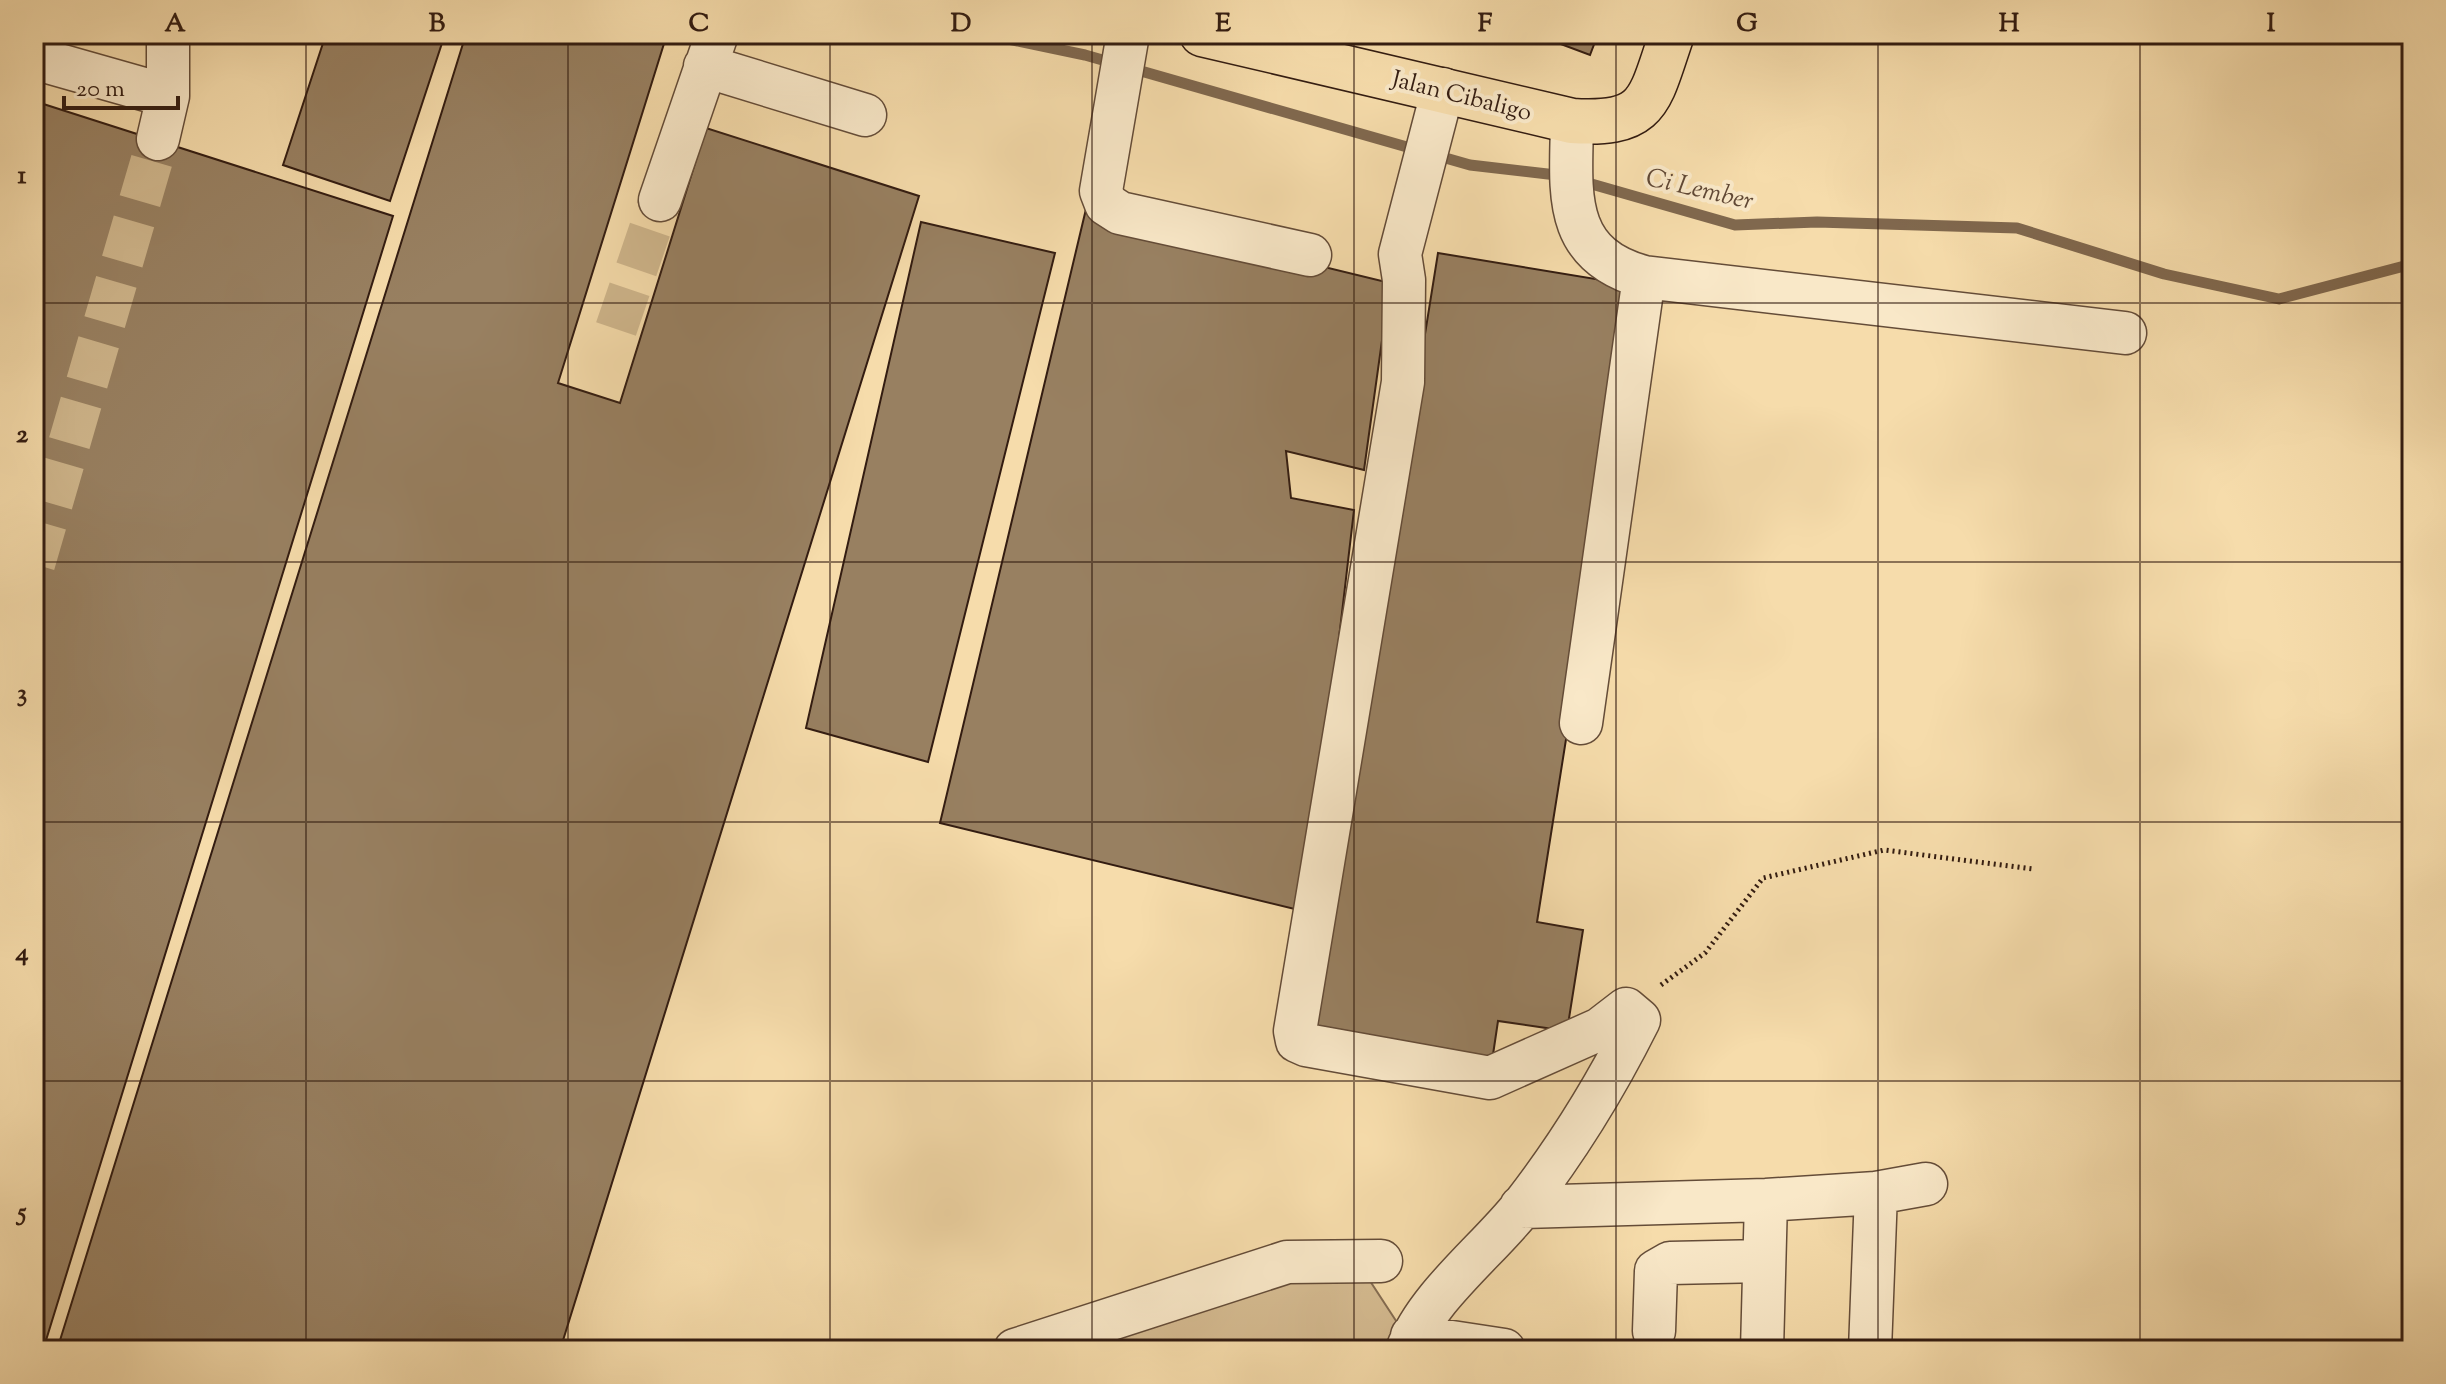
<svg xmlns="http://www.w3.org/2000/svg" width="2446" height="1384" font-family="'Sorts Mill Goudy',serif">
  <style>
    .green { fill: #d5bb91; stroke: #846c51; stroke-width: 2 }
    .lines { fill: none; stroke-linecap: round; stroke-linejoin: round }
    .stream { stroke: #80684e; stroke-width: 11 }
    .building { fill: #988061; stroke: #331c11; stroke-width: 2 }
    .minor-tunnel { stroke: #cfb68c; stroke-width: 42; stroke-dasharray: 42 21; stroke-linecap: butt }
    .minor-casing { stroke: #644c38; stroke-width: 45 }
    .major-casing { stroke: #331c11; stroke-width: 47 }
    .path { stroke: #331c11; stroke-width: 5; stroke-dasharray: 2 4; stroke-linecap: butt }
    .minor { stroke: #f9e8c8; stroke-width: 42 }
    .major { stroke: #f6dcab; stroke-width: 44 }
    .grid { fill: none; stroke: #331c11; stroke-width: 2; stroke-opacity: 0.55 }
    .labels { text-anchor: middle; stroke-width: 8; stroke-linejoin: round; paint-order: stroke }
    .street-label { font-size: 24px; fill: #331c11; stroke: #f9e8c8 }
    .water-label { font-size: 26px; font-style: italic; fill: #604835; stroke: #f9e8c8 }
    .neatline { fill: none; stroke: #331c11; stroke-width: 3 }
    .grid-label { font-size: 26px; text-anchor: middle; font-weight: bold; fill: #331c11 }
  </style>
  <rect width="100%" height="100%" fill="#f6dcab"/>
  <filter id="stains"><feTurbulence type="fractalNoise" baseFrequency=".0025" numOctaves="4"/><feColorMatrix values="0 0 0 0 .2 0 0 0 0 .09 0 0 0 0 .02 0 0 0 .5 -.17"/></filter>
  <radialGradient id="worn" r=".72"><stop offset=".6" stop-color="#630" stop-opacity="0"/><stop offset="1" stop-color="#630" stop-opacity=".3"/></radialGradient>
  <path class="green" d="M 1264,1276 L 1370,1281 L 1404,1333 L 1397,1350 L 1110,1350 L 1110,1340 Z"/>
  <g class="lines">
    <path class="stream" d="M 984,34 L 1085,55 L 1470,165 L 1565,176
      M 1581,181 L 1735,225 L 1817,222 L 2017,228 L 2164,274 L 2279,299 L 2412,264"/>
  </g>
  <path class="building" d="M 326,34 L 445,34 L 390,201 L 283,165 Z
    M 466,34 L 667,34 L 558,383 L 620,403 L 706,128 L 919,196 L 560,1350 L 57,1350 Z
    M 1534,34 L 1598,34 L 1590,55 Z
    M 34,101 L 393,216 L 43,1350 L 34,1350 Z
    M 1086,209 L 1390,283 L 1364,470 L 1286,451 L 1291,498 L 1354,510 L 1307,912 L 940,823 Z
    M 921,222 L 1055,253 L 928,762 L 806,728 Z
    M 1438,253 L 1638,286 L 1537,922 L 1583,930 L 1567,1031 L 1498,1021 L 1491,1068 L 1312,1039 Z"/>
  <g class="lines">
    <path class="minor-tunnel" d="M 616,329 L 660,200
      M 34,564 L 158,139"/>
    <defs>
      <path id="minor" d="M 1128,34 L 1101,191 L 1106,204 L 1120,213 L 1310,255
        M 34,58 L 168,96
        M 705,66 L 865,115
        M 1572,121 C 1571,192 1561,254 1644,277 L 2125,333
        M 158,139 L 168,96 L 168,34
        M 660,200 L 717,34
        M 1581,723 L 1644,277
        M 1876,1193 L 1926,1184
        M 1521,1207 L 1766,1200 L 1876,1193 L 1870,1350
        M 1654,1331 L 1656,1271 L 1670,1263 L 1764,1261
        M 1412,1336 L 1504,1350
        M 1015,1350 L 1287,1262 L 1381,1261
        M 1407,1350 C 1427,1297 1487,1251 1522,1207 C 1568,1148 1606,1086 1639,1020 L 1626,1009 L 1600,1029 L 1490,1078 L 1306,1045 L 1297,1041 L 1295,1031 L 1403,382 L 1404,280 L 1400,254 L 1443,89
        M 1762,1350 L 1766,1200"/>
      <path id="major" d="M 1202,34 L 1572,121 C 1651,126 1649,100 1672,34"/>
    </defs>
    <use href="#minor" class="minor-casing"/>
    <use href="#major" class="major-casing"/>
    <path class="path" d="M 1661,985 L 1705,953 L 1763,878 L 1884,850 L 2033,869"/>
    <use href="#minor" class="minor"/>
    <use href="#major" class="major"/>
  </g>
  <path class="grid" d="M 306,34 L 306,1350M 568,34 L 568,1350M 830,34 L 830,1350M 1092,34 L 1092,1350M 1354,34 L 1354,1350M 1616,34 L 1616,1350M 1878,34 L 1878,1350M 2140,34 L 2140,1350M 34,303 L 2412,303M 34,562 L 2412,562M 34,822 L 2412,822M 34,1081 L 2412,1081"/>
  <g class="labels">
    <g class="street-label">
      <text transform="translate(1462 95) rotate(14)" y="8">Jalan Cibaligo</text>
    </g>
    <g class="water-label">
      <text transform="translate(1700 188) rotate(13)" y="9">Ci Lember</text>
    </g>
  </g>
  <rect width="2446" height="1384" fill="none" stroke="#f6dcab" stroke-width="88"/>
  <path d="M64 96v12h114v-12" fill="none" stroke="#331c11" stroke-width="4"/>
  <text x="76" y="96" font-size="24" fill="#331c11" stroke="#f9e8c8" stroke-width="6" paint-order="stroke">20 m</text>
  <rect x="44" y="44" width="2358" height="1296" class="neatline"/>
  <g class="grid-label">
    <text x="175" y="31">A</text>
    <text x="437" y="31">B</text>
    <text x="699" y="31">C</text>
    <text x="961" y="31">D</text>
    <text x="1223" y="31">E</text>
    <text x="1485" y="31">F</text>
    <text x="1747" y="31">G</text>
    <text x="2009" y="31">H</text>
    <text x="2271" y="31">I</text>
    <text x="22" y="183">1</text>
    <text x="22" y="442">2</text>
    <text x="22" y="701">3</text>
    <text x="22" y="960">4</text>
    <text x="22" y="1220">5</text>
  </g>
  <rect width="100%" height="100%" filter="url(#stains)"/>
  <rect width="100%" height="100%" fill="url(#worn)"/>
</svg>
